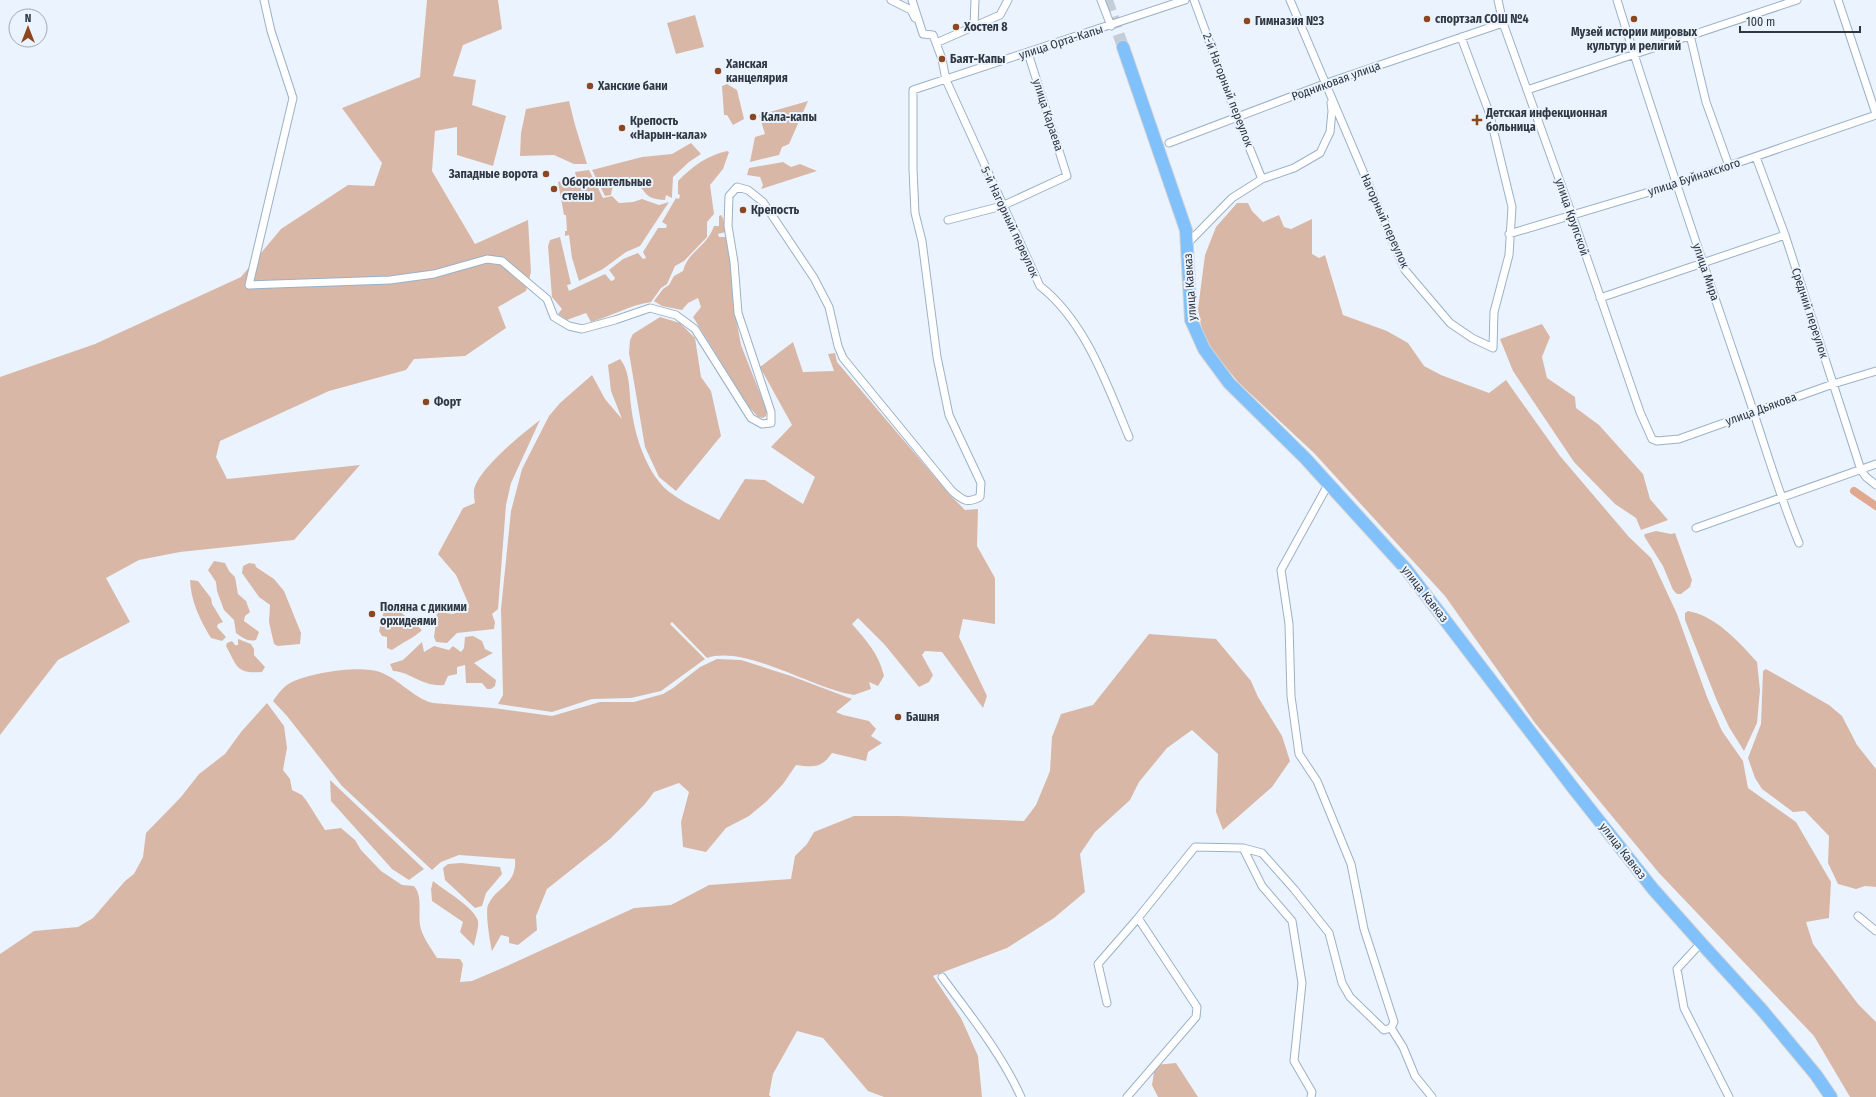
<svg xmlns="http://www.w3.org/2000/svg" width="1876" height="1097" font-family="'Fira Sans Condensed',sans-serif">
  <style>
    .green { fill: #d9b7a7 }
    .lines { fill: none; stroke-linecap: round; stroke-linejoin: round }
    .canal { stroke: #e0a98f; stroke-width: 8 }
    .trunk-tunnel { stroke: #c5ced8; stroke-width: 12; stroke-dasharray: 12 6; stroke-linecap: butt }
    .minor-casing { stroke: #9ab1c8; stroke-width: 9 }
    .trunk-casing { stroke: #d1d3d5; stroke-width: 14 }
    .minor { stroke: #fff; stroke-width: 7 }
    .trunk { stroke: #80c0fb; stroke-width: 12 }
    .poi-dot { fill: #8c4620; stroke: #ebf4fe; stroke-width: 1.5 }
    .labels { text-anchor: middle; stroke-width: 4; stroke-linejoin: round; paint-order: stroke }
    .poi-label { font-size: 12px; font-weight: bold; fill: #2f3841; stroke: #ebf4fe; text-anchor: start }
    .street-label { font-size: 12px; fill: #2f3841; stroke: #ebf4fe }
  </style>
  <rect width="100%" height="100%" fill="#ebf4fe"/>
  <path class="green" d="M 427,0 L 498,0 L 502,29 L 463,45 L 453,76 L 476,80 L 472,105 L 506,116 L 493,166 L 457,155 L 457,127 L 435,131 L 432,171 L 475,244 L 528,220 L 531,272 L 526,291 L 498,307 L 506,328 L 465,356 L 414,359 L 406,370 L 329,391 L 220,441 L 216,457 L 227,479 L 360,465 L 294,540 L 180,552 L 139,560 L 106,578 L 130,622 L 58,660 L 0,735 L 0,377 L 95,344 L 241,277 L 281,229 L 348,185 L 374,186 L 382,163 L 342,108 L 420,77 Z
    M 695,15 L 704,47 L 676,54 L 667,23 Z
    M 727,84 L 737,90 L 744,119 L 733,125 L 727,115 L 724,115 L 722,86 Z
    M 569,101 L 575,125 L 587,164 L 574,164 L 554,155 L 520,156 L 521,133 L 526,109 Z
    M 808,101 L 789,144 L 782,147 L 779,155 L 750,162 L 755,137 L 765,134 L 759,115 Z
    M 691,143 L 701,154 L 689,162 L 673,177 L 672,196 L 672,198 L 666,195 L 665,200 C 660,200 654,199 650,197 C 645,194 643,189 639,186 C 626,174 613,178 611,195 L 605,196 L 592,170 L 642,157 L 672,154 Z
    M 727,151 L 729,152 L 723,169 L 710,185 L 714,214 L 707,222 L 707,237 L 684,261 L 675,266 L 667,284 L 661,288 L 651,302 C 630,305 612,316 591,322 L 586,313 L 567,320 L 558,314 L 562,309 L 552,297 L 548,246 L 550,240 L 560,237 L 571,284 L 567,285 L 569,291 L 605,274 L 611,281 L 614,280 L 615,278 L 609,270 L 623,259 L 638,253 L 643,259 L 646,258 L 643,252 L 658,228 L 666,228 L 667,225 L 662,222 L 676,198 L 679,199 L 680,195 L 678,194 L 678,181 C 693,166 706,156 727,151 Z
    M 783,162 L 791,167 L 800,164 L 817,171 L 761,189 L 763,185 L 760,177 L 747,175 L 749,168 Z
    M 589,170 L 603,198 L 612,196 L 619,203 L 633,202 L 642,199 L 659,205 L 669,202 L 640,246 L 626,252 L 603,269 L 579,281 L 572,258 L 569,235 L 565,236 L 565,231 L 567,231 L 566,215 L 564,215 L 558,182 L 576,177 L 575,172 Z
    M 1237,203 L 1248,203 L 1252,211 L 1263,222 L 1279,215 L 1284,227 L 1291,229 L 1312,219 L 1312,254 L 1319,258 L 1325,255 L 1343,315 L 1387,331 L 1408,343 L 1424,366 L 1441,375 L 1489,393 L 1506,380 L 1560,456 L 1629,537 L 1651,558 L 1677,614 L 1707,697 L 1722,731 L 1743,761 L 1748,788 L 1796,822 L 1831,882 L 1829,918 L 1806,922 L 1813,944 L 1858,1004 L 1876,1022 L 1876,1097 L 1850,1097 L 1814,1036 L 1659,873 L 1535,723 L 1445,596 L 1314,453 L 1239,383 L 1214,353 L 1202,331 L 1198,309 L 1205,255 L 1216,227 Z
    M 721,215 L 723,218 L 726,232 L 718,234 L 719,237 L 727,237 L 733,263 L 735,313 L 741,345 L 767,411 L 766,416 L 763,418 L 758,417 L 749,407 L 693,317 L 701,307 L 698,298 L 688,303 L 682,310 L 662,306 L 654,301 L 663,289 L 669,285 L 674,276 L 683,271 C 688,251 707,247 714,226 L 719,226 L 719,216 Z
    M 660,317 L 680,323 L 695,338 L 701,377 L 711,391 L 721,436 L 676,491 L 659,477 L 645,447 L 629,353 L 630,340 L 633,334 Z
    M 1542,324 L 1550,337 L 1542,357 L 1547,378 L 1575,397 L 1576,408 L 1599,425 L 1643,474 L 1650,499 L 1668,520 L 1641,530 L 1636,518 L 1615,504 L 1574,462 L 1513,371 L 1500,339 Z
    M 793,342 L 803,372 L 834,371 L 828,354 L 835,353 L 837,362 L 951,496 L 965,510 L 978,509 L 977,546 L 995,578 L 995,624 L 963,619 L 959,637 L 987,696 L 983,708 L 942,652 L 925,651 L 922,655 L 933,675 L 929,682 L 919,687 L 885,645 L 858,618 L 852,624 C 866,640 879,654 884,676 L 878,686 L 869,682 L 871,689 L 854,695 C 813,689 746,645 707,658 L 672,622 L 670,624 L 705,659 L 661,691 L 631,698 L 592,699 L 552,712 L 498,704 L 503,695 L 501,609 L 511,511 L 522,469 L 549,416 L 560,403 L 592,375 L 605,399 L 622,419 L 611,391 L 608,365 L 620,359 C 630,371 629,389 631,405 C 634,434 646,472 668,491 C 683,503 703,511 719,520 L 745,479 L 765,480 L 803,504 L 815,477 L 771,447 L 792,425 L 760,367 Z
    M 540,420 L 511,483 L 506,505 L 498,609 L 492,614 L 495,622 L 494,629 L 457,633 L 447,643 L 436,642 L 434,637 L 437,614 L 439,612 L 453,614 L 469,608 L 469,605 L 456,575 L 438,554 L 463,508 L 475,503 C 474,499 474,494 474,490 C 478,469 523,433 540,420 Z
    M 1656,531 L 1671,534 L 1675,533 L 1692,580 L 1690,587 L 1681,594 L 1677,594 L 1673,590 L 1663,566 L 1644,536 L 1645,534 Z
    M 214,561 L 225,563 L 229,571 L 235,577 L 238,594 L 246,601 L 250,612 L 245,616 L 244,621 L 259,632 L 256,640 C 248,642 243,638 236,633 L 234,620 L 224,610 L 217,591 L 216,582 L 208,570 Z
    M 249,563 L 255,564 L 256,567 L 274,579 L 284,591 L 301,633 L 300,644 L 278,646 L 274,644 L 269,622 L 270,605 L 259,597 L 242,573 L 243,566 Z
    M 190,580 L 198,581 L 211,598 L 212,604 L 223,622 L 218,624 L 217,627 L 226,637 L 222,641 L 211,638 C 200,620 191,602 190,580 Z
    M 388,605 L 392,610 L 398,610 L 422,630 C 417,636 400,644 392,650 L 387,648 L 387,637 L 382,636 L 379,631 L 384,610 Z
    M 1688,611 C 1716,616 1739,642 1757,662 L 1760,690 L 1757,723 L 1744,751 L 1729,727 L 1717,701 L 1685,620 L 1685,613 Z
    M 1149,634 L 1216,639 L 1251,681 L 1258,697 L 1282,736 L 1290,761 L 1272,787 L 1223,830 L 1216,812 L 1218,754 L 1192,730 L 1167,748 L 1139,782 L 1130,800 L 1095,832 L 1080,854 L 1085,892 L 1054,918 L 1007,948 L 933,976 L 961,1018 L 978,1056 L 982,1097 L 884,1097 L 868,1091 L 823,1038 L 797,1031 L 773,1074 L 769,1095 L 771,1097 L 0,1097 L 0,954 L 34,931 L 78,927 L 93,918 L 125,881 L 134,874 L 143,857 L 146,833 L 181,797 L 199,774 L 225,754 L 241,732 L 267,703 L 284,726 L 287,748 L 283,770 L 290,779 L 292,790 L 302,795 L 306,800 L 325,830 L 341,828 L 355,840 L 361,850 L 381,871 L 402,885 L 414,886 C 423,897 418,911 420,925 C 422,937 431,948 437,958 L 460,959 L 463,964 L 460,982 L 472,981 L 507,966 L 634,908 L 671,905 L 709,885 L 791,879 L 795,856 L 807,844 L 814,832 L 854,816 L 900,816 L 1024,821 L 1036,805 L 1050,771 L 1052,737 L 1061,714 L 1093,705 Z
    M 473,636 L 482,641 L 485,649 L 493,653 L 474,663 L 496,680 L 495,686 L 491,689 L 487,689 L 482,683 L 466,683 L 465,665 L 457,667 L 457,674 L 448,676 L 444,685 C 421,687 412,672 393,671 L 390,664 L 403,660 L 422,642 L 424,652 L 434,646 L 449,650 L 453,646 L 461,652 L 464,648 L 465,637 Z
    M 238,639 L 251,644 L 254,649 L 254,655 L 265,667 L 262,672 C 236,674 237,666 226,646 L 227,643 L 232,641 L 235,645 L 238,645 Z
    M 717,659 L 741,660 L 791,676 L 852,699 L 836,712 L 843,715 L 869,721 L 876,729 L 871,736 L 882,743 L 868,752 L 866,761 L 832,753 C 821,769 813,767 796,765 L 783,784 L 767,801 L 749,816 L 726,828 L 706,852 L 683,847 L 681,822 L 689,792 L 679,783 L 654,792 L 645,804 L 610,839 L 547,889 L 536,916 L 537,930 L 518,945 L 509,943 L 509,937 L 501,935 L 492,951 C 490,943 485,911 488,905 C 497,886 517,885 515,859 L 459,855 L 441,862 L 432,870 L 342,786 L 287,716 L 273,701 C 278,694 283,686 292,682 C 311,673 360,665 380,672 C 399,679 413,698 433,703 L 493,708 L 552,716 L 600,702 L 634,702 L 663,694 L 673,688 L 700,667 Z
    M 1766,669 L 1829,705 L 1842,716 L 1857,745 L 1876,769 L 1876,887 L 1865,886 L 1856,889 L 1838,884 L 1828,863 L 1829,836 L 1805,811 L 1793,812 L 1762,789 L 1755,778 L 1748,758 L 1761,724 L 1763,671 Z
    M 330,780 L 424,869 L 409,880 L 392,869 L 331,801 Z
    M 461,863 L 500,867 L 502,874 L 486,893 L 482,906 L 475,908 L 445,880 L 443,868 L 448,864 Z
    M 433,881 C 444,890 475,908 478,921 C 479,928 475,939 474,946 L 460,932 L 463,922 L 432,901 L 431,889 Z
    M 1176,1063 L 1198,1097 L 1158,1097 L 1152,1085 L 1155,1065 Z"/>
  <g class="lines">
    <path class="canal" d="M 1854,491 L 1876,506"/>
    <path class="trunk-tunnel" d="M 1107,0 L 1123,47"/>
    <defs>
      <path id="minor" d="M 264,0 L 271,31 L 293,98 L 249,285 L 390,280 L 434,274 L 487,259 L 502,261 L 547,299 L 554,317 L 569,326 L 582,329 L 615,320 L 650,308 L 676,315 L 695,329 L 751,418 L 762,424 L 771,423 L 771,412 L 738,313 L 734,262 L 728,226 L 729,196 L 737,187 L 748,190 L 763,202 L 814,278 L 829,307 L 838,346 L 843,358 L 952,491 C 963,500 966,504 980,497 L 981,483 L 949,415 L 937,357 L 922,241 L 915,213 L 913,169 L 913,90 L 1185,0
        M 891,0 L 911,10 L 915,18
        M 912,0 L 923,34 L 933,35 L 942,59 L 946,80 L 1040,286 C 1086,322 1107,385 1129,437
        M 1101,0 L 1111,26
        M 1194,0 L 1237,117 L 1262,179
        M 1290,0 L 1405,270 L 1450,323 L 1472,338 L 1493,348 L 1494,312 L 1509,255 L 1512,207 L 1489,112 L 1461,37
        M 1498,0 L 1503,23 L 1572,215 L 1640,412 L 1652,439 L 1657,441 L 1679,439 L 1833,384 L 1876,371
        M 1617,0 C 1655,123 1697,245 1738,366 C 1759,425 1775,485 1799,543
        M 1838,0 L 1876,114
        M 974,27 L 975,0
        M 1690,35 L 1706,102 L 1729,166
        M 936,43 L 1000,15 L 1008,0
        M 1527,90 L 1797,0
        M 1169,143 L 1327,83 L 1503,23
        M 1756,157 L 1785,235 L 1861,470 L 1866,477 L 1876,485
        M 948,220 L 1002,206 L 1067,176 L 1028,53
        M 1509,234 L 1676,184 L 1876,115
        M 1187,244 L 1232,198 L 1262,179 L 1294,168 L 1320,153 L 1330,132 L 1332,111 L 1331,103
        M 1600,298 L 1785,235
        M 1696,528 L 1876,464
        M 1858,916 L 1876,931
        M 1701,943 L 1677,969 L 1684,1008 L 1729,1097
        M 942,977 C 970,1015 1001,1053 1021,1097
        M 1107,1003 L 1098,964 L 1138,918 L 1195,847 L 1243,848
        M 1391,1028 L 1403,1047 L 1415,1076 L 1432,1097
        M 1127,1097 L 1196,1017 L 1197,1007 L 1138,918
        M 1311,1097 L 1312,1092 L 1294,1061 L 1302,983 L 1292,921 L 1262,886 L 1243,848 L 1262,853 L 1294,889 L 1329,933 L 1342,983 L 1350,997 L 1384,1030 L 1391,1028 L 1394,1022 L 1364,929 L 1351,864 L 1317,781 L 1299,754 L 1291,696 L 1289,624 L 1281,570 L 1329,483"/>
      <path id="trunk" d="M 1123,47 L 1186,230 L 1191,320 L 1204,349 L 1229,383 L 1305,458 L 1406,569 L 1574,789 L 1653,889 L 1701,943 L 1762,1010 L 1816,1075 L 1831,1097"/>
    </defs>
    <use href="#minor" class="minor-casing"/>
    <use href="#trunk" class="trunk-casing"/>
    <use href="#minor" class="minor"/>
    <use href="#trunk" class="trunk"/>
  </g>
  <g class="poi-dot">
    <circle cx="1427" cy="19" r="4"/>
    <circle cx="1634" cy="19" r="4"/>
    <circle cx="1247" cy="21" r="4"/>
    <circle cx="956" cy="27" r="4"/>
    <circle cx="942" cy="59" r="4"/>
    <circle cx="718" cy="71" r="4"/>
    <circle cx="590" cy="86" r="4"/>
    <circle cx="753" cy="117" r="4"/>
    <path d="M1475 114h4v4h4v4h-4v4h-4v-4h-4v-4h4z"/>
    <circle cx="622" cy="128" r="4"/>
    <circle cx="546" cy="174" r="4"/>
    <circle cx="554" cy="189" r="4"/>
    <circle cx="743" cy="210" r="4"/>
    <circle cx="426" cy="402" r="4"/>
    <circle cx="372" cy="614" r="4"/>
    <circle cx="898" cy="717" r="4"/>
  </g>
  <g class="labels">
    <g class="poi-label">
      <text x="1435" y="23">спортзал СОШ №4</text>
      <text x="1255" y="25">Гимназия №3</text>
      <text x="964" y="31">Хостел 8</text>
      <text x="1634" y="36" text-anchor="middle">Музей истории мировых<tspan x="1634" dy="14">культур и религий</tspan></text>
      <text x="950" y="63">Баят-Капы</text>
      <text x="726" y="68">Ханская<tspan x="726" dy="14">канцелярия</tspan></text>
      <text x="598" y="90">Ханские бани</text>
      <text x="1486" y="117">Детская инфекционная<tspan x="1486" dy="14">больница</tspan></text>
      <text x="761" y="121">Кала-капы</text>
      <text x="630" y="125">Крепость<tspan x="630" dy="14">«Нарын-кала»</tspan></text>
      <text x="538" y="178" text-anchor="end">Западные ворота</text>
      <text x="562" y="186">Оборонительные<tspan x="562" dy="14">стены</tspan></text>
      <text x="751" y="214">Крепость</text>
      <text x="434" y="406">Форт</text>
      <text x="380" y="611">Поляна с дикими<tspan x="380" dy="14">орхидеями</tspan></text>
      <text x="906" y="721">Башня</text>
    </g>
    <g class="street-label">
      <text transform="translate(1061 42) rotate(-18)" y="4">улица Орта-Капы</text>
      <text transform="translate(1336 81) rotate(-20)" y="4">Родниковая улица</text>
      <text transform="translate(1228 90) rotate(69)" y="4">2-й Нагорный переулок</text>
      <text transform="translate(1048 115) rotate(72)" y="4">улица Караева</text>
      <text transform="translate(1694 177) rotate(-18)" y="4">улица Буйнакского</text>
      <text transform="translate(1572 217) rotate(71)" y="4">улица Крупской</text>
      <text transform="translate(1385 221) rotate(66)" y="4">Нагорный переулок</text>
      <text transform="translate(1010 222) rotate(65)" y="4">5-й Нагорный переулок</text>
      <text transform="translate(1706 272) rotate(71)" y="4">улица Мира</text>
      <text transform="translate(1190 287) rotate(-94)" y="4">улица Кавказ</text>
      <text transform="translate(1810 313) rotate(72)" y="4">Средний переулок</text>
      <text transform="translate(1761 409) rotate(-20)" y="4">улица Дьякова</text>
      <text transform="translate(1425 594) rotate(52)" y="4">улица Кавказ</text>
      <text transform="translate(1623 851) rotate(52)" y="4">улица Кавказ</text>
    </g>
  </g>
  <g transform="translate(28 28)"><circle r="19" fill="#ebf4fe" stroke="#a0a9b2"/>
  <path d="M0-3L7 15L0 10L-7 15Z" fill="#8c4620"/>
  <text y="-6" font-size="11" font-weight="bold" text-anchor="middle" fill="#2f3841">N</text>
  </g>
  <path d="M1740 26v6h120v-6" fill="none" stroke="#2f3841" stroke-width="2"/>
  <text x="1746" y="26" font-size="12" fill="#2f3841" stroke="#ebf4fe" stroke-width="3" paint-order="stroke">100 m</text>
</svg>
